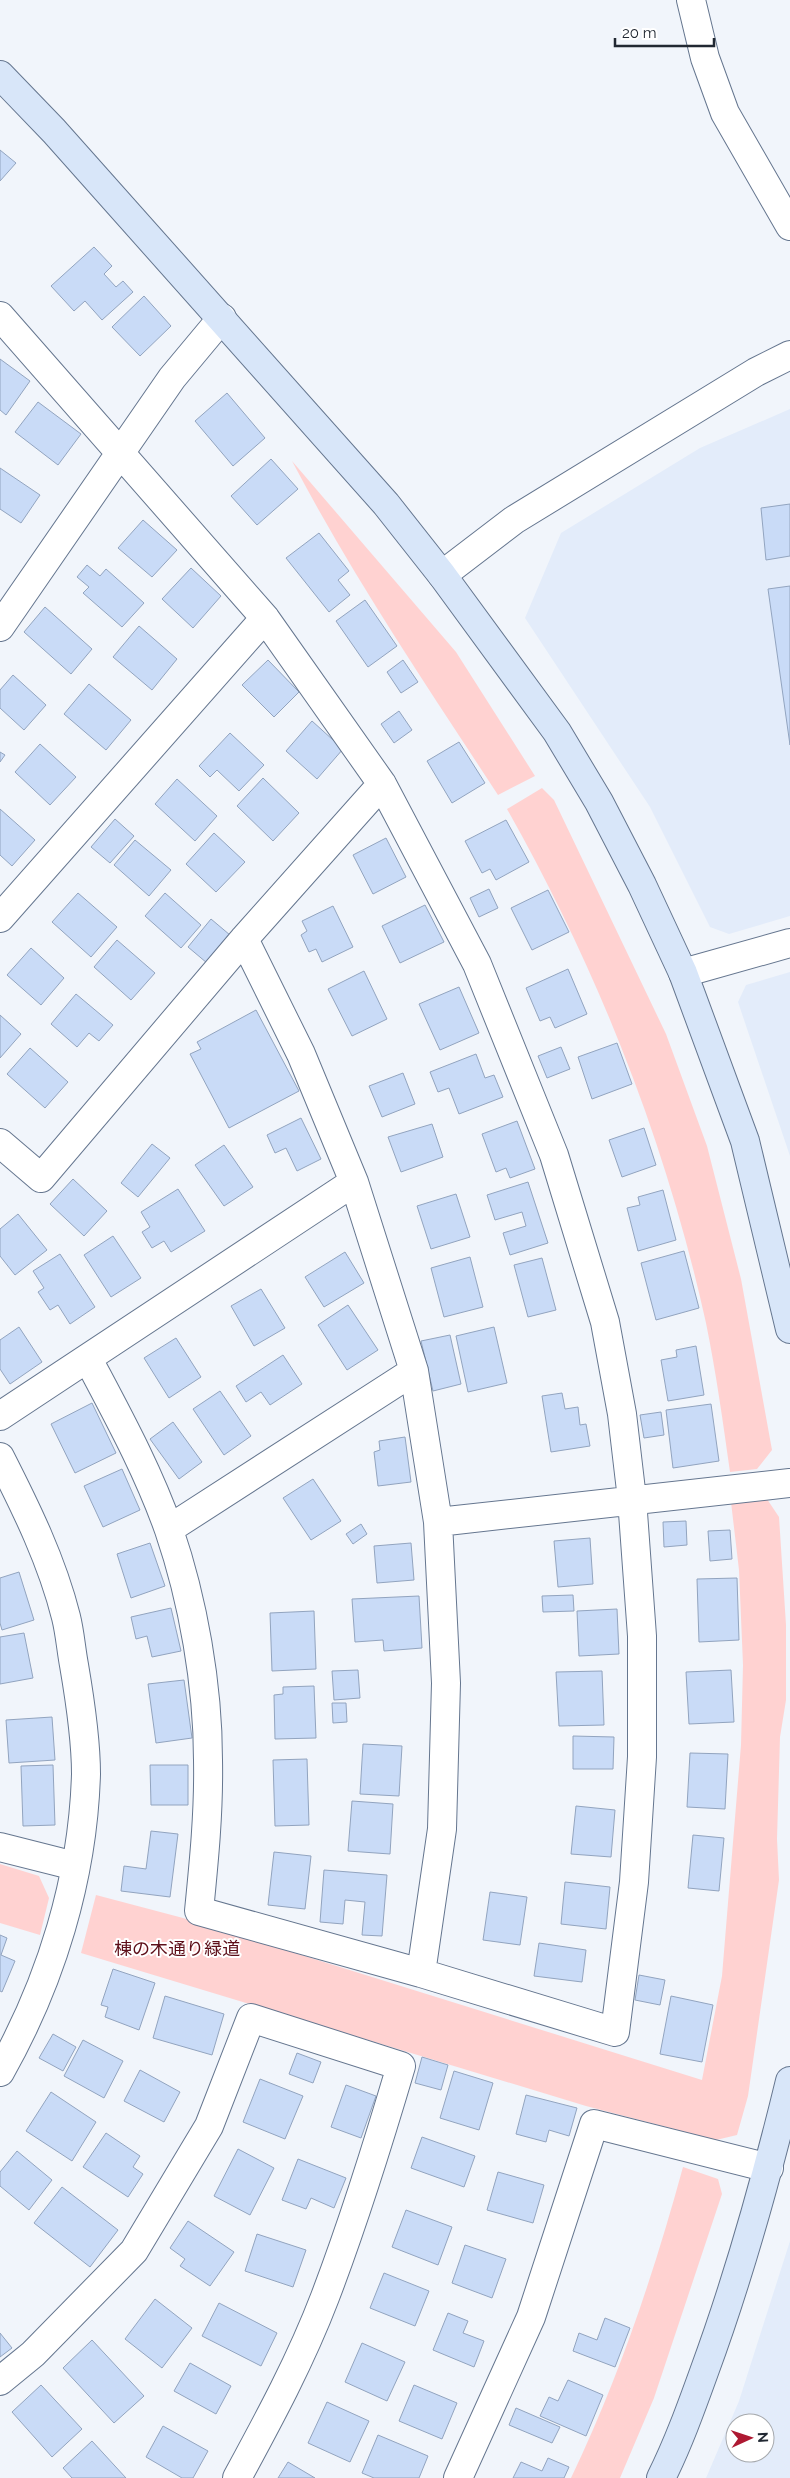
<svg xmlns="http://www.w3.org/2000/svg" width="790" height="2478" font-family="Raleway,'Noto Sans JP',sans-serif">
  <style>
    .built { fill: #e3ecfa; fill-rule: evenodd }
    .green { fill: #ffd2d1 }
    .building { fill: #c9dbf7; stroke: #92a4bf }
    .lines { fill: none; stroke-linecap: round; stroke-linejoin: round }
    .street-casing { stroke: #65768f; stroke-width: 30 }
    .secondary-casing { stroke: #65768f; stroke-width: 30 }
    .street { stroke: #fff; stroke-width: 28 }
    .secondary { stroke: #d8e6f9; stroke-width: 28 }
    .labels { text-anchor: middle; stroke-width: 4; stroke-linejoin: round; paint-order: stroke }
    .park-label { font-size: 18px; fill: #5d0f19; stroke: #fff }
  </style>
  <rect width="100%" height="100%" fill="#f1f5fb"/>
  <path class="built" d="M 790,409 L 790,916 L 729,934 L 710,927 L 650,807 L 525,618 L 561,533 L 700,448 Z
    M 790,972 L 790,1156 L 738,1002 L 746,985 Z
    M 790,2241 L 790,2478 L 706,2478 L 739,2401 ZM 735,2423 L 765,2423 L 765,2453 L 735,2453 Z"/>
  <path class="green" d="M 292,461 L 456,652 L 535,776 L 498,795 C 426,685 353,577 292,461 Z
    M 542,788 L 554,800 L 666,1034 L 707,1146 L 741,1279 L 772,1450 L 757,1469 L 730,1472 C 723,1422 716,1372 706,1323 C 666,1142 598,970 507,809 Z
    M 767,1499 L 779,1517 L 786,1625 L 786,1700 L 780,1737 L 777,1839 L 779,1880 L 748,2096 L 737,2135 L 716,2140 L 586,2106 L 81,1953 L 96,1895 L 183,1918 L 702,2080 L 722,1976 L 741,1745 L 743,1665 L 739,1570 L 731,1502 Z
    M 0,1864 L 39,1876 L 49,1898 L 40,1935 L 0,1923 Z
    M 683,2167 L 718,2179 L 722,2194 L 654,2398 L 620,2478 L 571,2478 C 619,2378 654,2273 683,2167 Z"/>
  <path class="building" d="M 0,150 L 16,163 L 0,181 Z
    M 94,247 L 112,266 L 104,274 L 116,287 L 123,281 L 133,292 L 102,320 L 85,301 L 74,311 L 51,286 Z
    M 144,296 L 171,326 L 140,356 L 112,327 Z
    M 0,359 L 30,381 L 6,415 L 0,410 Z
    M 227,393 L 265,438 L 233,466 L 195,421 Z
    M 38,402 L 81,434 L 58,465 L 15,432 Z
    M 271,459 L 298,489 L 257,525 L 231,496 Z
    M 0,468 L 40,495 L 21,523 L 0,509 Z
    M 790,504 L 790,556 L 766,560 L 761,508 Z
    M 143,520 L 177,550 L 152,577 L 118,548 Z
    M 319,533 L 349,571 L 338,580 L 350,595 L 329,612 L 286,558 Z
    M 87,565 L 100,576 L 106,569 L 144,603 L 122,627 L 83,593 L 89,587 L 77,577 Z
    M 191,568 L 221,596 L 193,628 L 162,599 Z
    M 790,586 L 790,745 L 768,589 Z
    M 365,600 L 397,646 L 368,667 L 336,621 Z
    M 45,607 L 92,649 L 71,674 L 24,632 Z
    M 139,626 L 177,659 L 152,690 L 113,657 Z
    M 268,660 L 299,692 L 274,717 L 242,685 Z
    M 403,660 L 418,682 L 401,693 L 387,672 Z
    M 13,675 L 46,705 L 24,730 L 0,708 L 0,690 Z
    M 89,684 L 131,720 L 106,750 L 64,714 Z
    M 399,711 L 412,730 L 394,743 L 381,724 Z
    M 312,721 L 343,749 L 317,779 L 286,751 Z
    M 230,733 L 264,765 L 239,791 L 217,770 L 210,777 L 199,766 Z
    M 459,742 L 485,783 L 452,803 L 427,761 Z
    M 40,744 L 76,777 L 50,805 L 15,772 Z
    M 0,752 L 5,755 L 0,762 Z
    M 263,778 L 299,813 L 273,841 L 237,806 Z
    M 177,779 L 217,816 L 195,841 L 155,804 Z
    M 0,809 L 35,840 L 12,866 L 0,855 Z
    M 115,819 L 134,836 L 110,863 L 91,847 Z
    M 506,820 L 529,862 L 496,880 L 490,869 L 482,873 L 465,841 Z
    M 214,833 L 245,862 L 216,892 L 186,864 Z
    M 386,838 L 406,877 L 373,894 L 353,855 Z
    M 135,840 L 171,870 L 149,896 L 114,865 Z
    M 489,889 L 498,908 L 479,917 L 470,898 Z
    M 548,890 L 569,932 L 532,950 L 511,908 Z
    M 78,893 L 117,927 L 91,957 L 52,922 Z
    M 165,893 L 201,925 L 181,948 L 145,916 Z
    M 425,905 L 444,942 L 400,963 L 382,926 Z
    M 333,906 L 353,947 L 322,962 L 316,949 L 309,952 L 301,935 L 307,931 L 302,921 Z
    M 211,919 L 230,935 L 207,963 L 188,947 Z
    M 117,940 L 155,973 L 131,1000 L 94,967 Z
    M 31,948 L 64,978 L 41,1005 L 7,975 Z
    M 568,969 L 587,1014 L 555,1028 L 550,1017 L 540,1021 L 526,988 Z
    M 364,971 L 387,1019 L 352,1036 L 328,989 Z
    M 459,987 L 479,1033 L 440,1050 L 419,1004 Z
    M 76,994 L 113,1025 L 99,1041 L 89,1033 L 77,1047 L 51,1024 Z
    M 256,1010 L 299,1091 L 229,1128 L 190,1054 L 201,1049 L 197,1042 Z
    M 0,1015 L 21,1034 L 0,1058 Z
    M 617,1043 L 632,1084 L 592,1099 L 578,1057 Z
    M 561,1047 L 570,1069 L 547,1078 L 538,1056 Z
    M 30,1048 L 68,1082 L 45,1108 L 7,1074 Z
    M 476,1054 L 485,1078 L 494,1075 L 503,1097 L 459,1114 L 449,1088 L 438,1092 L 430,1072 Z
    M 403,1073 L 415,1104 L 382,1117 L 369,1086 Z
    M 301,1118 L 321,1159 L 297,1171 L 286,1148 L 275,1153 L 267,1135 Z
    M 517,1121 L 535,1169 L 510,1178 L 506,1168 L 496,1172 L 482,1134 Z
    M 432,1124 L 443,1157 L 401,1172 L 388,1137 Z
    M 644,1128 L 656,1165 L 622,1177 L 609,1140 Z
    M 152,1144 L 170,1158 L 138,1197 L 121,1183 Z
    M 224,1145 L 253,1187 L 224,1206 L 195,1165 Z
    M 73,1179 L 107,1211 L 84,1236 L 50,1204 Z
    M 528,1182 L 548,1243 L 510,1255 L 503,1233 L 526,1226 L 522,1212 L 495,1220 L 487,1195 Z
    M 178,1189 L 205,1231 L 171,1252 L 164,1241 L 152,1248 L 142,1232 L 150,1227 L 141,1212 Z
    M 663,1190 L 676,1240 L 638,1251 L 627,1208 L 640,1205 L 638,1197 Z
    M 456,1194 L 470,1237 L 431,1249 L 417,1206 Z
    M 18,1214 L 47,1250 L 15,1275 L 0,1256 L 0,1229 Z
    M 113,1236 L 141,1278 L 111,1297 L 84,1255 Z
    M 684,1251 L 699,1308 L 656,1320 L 641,1263 Z
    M 345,1252 L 364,1283 L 324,1307 L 305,1277 Z
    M 60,1254 L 95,1307 L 70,1324 L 58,1305 L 50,1310 L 38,1292 L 44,1288 L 33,1271 Z
    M 470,1257 L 483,1307 L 444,1317 L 431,1268 Z
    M 542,1258 L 556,1310 L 528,1317 L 514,1265 Z
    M 261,1289 L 285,1328 L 254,1346 L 231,1306 Z
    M 348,1305 L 378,1350 L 347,1370 L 318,1325 Z
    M 19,1327 L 42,1362 L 10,1384 L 0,1369 L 0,1340 Z
    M 494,1327 L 507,1383 L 468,1392 L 456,1336 Z
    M 450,1335 L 461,1384 L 433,1391 L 421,1341 Z
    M 176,1338 L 201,1377 L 169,1398 L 144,1358 Z
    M 696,1346 L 704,1395 L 668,1401 L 661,1360 L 677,1357 L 676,1350 Z
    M 283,1355 L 302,1384 L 270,1405 L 261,1392 L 246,1402 L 236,1386 Z
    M 220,1391 L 251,1436 L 224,1455 L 193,1409 Z
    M 562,1393 L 565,1409 L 578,1407 L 580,1425 L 586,1424 L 590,1446 L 551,1452 L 542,1396 Z
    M 92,1403 L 116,1453 L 75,1473 L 51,1424 Z
    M 711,1404 L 719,1461 L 673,1468 L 666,1410 Z
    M 661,1412 L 664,1435 L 644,1438 L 640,1415 Z
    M 173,1422 L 202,1462 L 179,1479 L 150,1439 Z
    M 405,1437 L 411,1482 L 378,1486 L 374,1452 L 380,1450 L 379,1441 Z
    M 122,1469 L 140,1510 L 103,1527 L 84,1486 Z
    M 313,1479 L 341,1521 L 311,1540 L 283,1498 Z
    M 686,1521 L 687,1545 L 664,1547 L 663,1522 Z
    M 361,1524 L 367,1534 L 353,1544 L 346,1534 Z
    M 730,1530 L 732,1559 L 710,1561 L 708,1531 Z
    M 590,1538 L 593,1584 L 558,1587 L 554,1541 Z
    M 150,1543 L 165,1586 L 131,1598 L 117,1554 Z
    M 411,1543 L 414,1580 L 377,1583 L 374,1546 Z
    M 19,1572 L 34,1620 L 2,1630 L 0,1623 L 0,1578 Z
    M 737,1578 L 739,1640 L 699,1642 L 697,1579 Z
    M 573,1595 L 574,1611 L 543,1612 L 542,1596 Z
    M 419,1596 L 422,1648 L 384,1651 L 383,1640 L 355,1642 L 352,1599 Z
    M 171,1608 L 181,1651 L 152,1657 L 147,1636 L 136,1639 L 131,1617 Z
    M 617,1609 L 619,1654 L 579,1656 L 577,1611 Z
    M 314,1611 L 316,1669 L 272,1671 L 270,1613 Z
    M 24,1633 L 33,1678 L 0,1684 L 0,1637 Z
    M 358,1670 L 360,1698 L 334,1700 L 332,1671 Z
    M 731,1670 L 734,1722 L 689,1724 L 686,1672 Z
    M 602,1671 L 604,1725 L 559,1726 L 556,1672 Z
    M 184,1680 L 192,1738 L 156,1743 L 148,1684 Z
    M 314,1686 L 316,1738 L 275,1739 L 274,1695 L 283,1694 L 283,1687 Z
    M 332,1703 L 346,1703 L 347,1722 L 333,1723 Z
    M 52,1717 L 55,1760 L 9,1763 L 6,1720 Z
    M 573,1736 L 614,1737 L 613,1769 L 573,1769 Z
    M 363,1744 L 402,1746 L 399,1796 L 360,1794 Z
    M 690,1753 L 728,1754 L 725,1809 L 687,1807 Z
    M 307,1759 L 309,1825 L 275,1826 L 273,1760 Z
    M 53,1765 L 55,1825 L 23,1826 L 21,1766 Z
    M 150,1765 L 188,1765 L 188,1805 L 151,1805 Z
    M 352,1801 L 393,1804 L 390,1854 L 348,1851 Z
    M 576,1806 L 615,1810 L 611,1857 L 571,1854 Z
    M 151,1831 L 178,1834 L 170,1897 L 121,1891 L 124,1866 L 146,1869 Z
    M 693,1835 L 724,1838 L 719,1891 L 688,1888 Z
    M 274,1852 L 311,1856 L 305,1909 L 268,1905 Z
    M 324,1870 L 387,1875 L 382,1936 L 362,1935 L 365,1902 L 345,1900 L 343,1924 L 320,1922 Z
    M 565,1882 L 610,1887 L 606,1929 L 561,1924 Z
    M 490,1892 L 527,1897 L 520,1945 L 483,1940 Z
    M 0,1935 L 7,1938 L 1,1955 L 15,1961 L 2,1992 L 0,1991 Z
    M 539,1943 L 586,1950 L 582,1982 L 534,1976 Z
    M 113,1969 L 155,1983 L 139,2030 L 105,2017 L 108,2007 L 101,2005 Z
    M 639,1975 L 665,1980 L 660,2005 L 635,2000 Z
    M 165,1996 L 224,2014 L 212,2055 L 153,2038 Z
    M 671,1996 L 713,2005 L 702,2062 L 660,2054 Z
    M 53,2034 L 76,2047 L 63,2071 L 39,2058 Z
    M 83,2040 L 123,2061 L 104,2098 L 64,2076 Z
    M 297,2053 L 321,2062 L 313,2083 L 289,2074 Z
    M 422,2057 L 448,2065 L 441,2090 L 415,2083 Z
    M 140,2070 L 180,2092 L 164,2122 L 124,2101 Z
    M 454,2071 L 493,2083 L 479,2130 L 440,2118 Z
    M 260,2079 L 303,2096 L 285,2139 L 243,2122 Z
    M 346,2085 L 376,2096 L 361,2138 L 331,2127 Z
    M 51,2092 L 96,2122 L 72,2161 L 26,2131 Z
    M 526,2095 L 577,2108 L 569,2136 L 549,2130 L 546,2142 L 516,2134 Z
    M 106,2133 L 140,2156 L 133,2167 L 143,2174 L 128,2197 L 83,2167 Z
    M 422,2137 L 475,2156 L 464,2187 L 411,2168 Z
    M 238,2149 L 274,2168 L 250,2215 L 214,2196 Z
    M 17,2151 L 52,2180 L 29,2210 L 0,2186 L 0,2172 Z
    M 298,2159 L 346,2178 L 334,2208 L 311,2198 L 306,2209 L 282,2200 Z
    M 498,2172 L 544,2185 L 533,2223 L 487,2210 Z
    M 62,2187 L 118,2230 L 90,2267 L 34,2223 Z
    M 406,2210 L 452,2227 L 438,2265 L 392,2247 Z
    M 188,2221 L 234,2252 L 210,2286 L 180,2266 L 185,2259 L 170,2248 Z
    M 257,2234 L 306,2250 L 293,2287 L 245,2271 Z
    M 465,2245 L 506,2259 L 492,2298 L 452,2283 Z
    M 384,2273 L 429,2291 L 415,2326 L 370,2308 Z
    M 155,2299 L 192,2328 L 162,2368 L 125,2339 Z
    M 219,2303 L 277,2333 L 261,2366 L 202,2336 Z
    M 448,2313 L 468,2321 L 463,2333 L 484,2341 L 474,2367 L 433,2350 Z
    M 605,2318 L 630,2328 L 615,2367 L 573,2351 L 579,2333 L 597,2340 Z
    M 0,2333 L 12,2348 L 0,2357 Z
    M 92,2340 L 144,2396 L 114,2423 L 63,2368 Z
    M 362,2343 L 405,2362 L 387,2401 L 345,2382 Z
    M 190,2363 L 231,2386 L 216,2414 L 174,2391 Z
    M 568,2380 L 603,2395 L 586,2436 L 540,2416 L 549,2397 L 558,2401 Z
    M 41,2385 L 82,2429 L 52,2457 L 12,2412 Z
    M 414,2385 L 457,2403 L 442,2439 L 399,2421 Z
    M 327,2402 L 369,2421 L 350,2462 L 308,2443 Z
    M 516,2408 L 560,2427 L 552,2443 L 509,2425 Z
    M 163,2426 L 208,2451 L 193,2478 L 182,2478 L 146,2457 Z
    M 378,2435 L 428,2456 L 419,2478 L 374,2478 L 362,2473 Z
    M 92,2441 L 126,2478 L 72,2478 L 63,2468 Z
    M 548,2458 L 569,2467 L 564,2478 L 513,2478 L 521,2462 L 542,2471 Z
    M 288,2462 L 315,2478 L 278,2478 Z"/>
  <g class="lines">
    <defs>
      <path id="street" d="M 691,0 L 705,58 L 725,113 L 790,226
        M 0,316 L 265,618 L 382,784 L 477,964 L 554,1155 L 605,1322 L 622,1414 L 632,1499 L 642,1636 L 642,1757 L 634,1882 L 615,2032 L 421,1973 L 199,1911 C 204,1861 209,1811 208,1760 C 208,1685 193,1600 169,1530 C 148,1470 117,1414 88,1359
        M 442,575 L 514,520 L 756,372 L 790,355
        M 0,627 L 172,378 L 222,318
        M 0,918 L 265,618
        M 244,939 L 301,1054 L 354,1182 L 414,1371 L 438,1522 L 446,1683 L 442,1829 L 421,1973
        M 683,973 L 790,943
        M 0,1143 L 41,1178 L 244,939 L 382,784
        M 0,1416 L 354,1182
        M 0,1457 C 26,1508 52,1561 66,1617 C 70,1633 71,1649 74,1665 C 80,1700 86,1739 86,1774 C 83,1878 51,1982 0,2072
        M 438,1522 L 790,1483
        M 169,1529 L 414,1371
        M 0,1847 L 75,1866
        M 0,2381 L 33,2354 L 134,2251 L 209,2126 L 251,2018 L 401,2066 C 378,2144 354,2221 325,2297 C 301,2360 269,2419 237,2478
        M 458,2478 L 531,2317 L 594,2124 L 769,2168"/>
      <path id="secondary" d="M 0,75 L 54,131 L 386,504 L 442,575 L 557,732 L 599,802 L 642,885 L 683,973 L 745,1141 L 790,1329
        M 661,2478 C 678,2444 691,2408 704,2372 C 739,2277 766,2180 790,2081"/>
    </defs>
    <use href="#street" class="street-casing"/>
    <use href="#secondary" class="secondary-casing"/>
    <use href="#street" class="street"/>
    <use href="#secondary" class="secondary"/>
  </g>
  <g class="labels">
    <g class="park-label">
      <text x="177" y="1955">棟の木通り緑道</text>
    </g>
  </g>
  <g transform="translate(750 2438) rotate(87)"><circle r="24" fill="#ffffff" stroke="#a6a9ad"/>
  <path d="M0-4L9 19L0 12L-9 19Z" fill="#ae1932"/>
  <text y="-8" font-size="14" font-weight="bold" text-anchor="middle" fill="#212832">N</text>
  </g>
  <path d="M615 38v8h99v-8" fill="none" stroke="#212832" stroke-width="2.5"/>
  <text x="622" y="38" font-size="15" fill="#212832" stroke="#ffffff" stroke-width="4" paint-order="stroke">20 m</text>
</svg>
